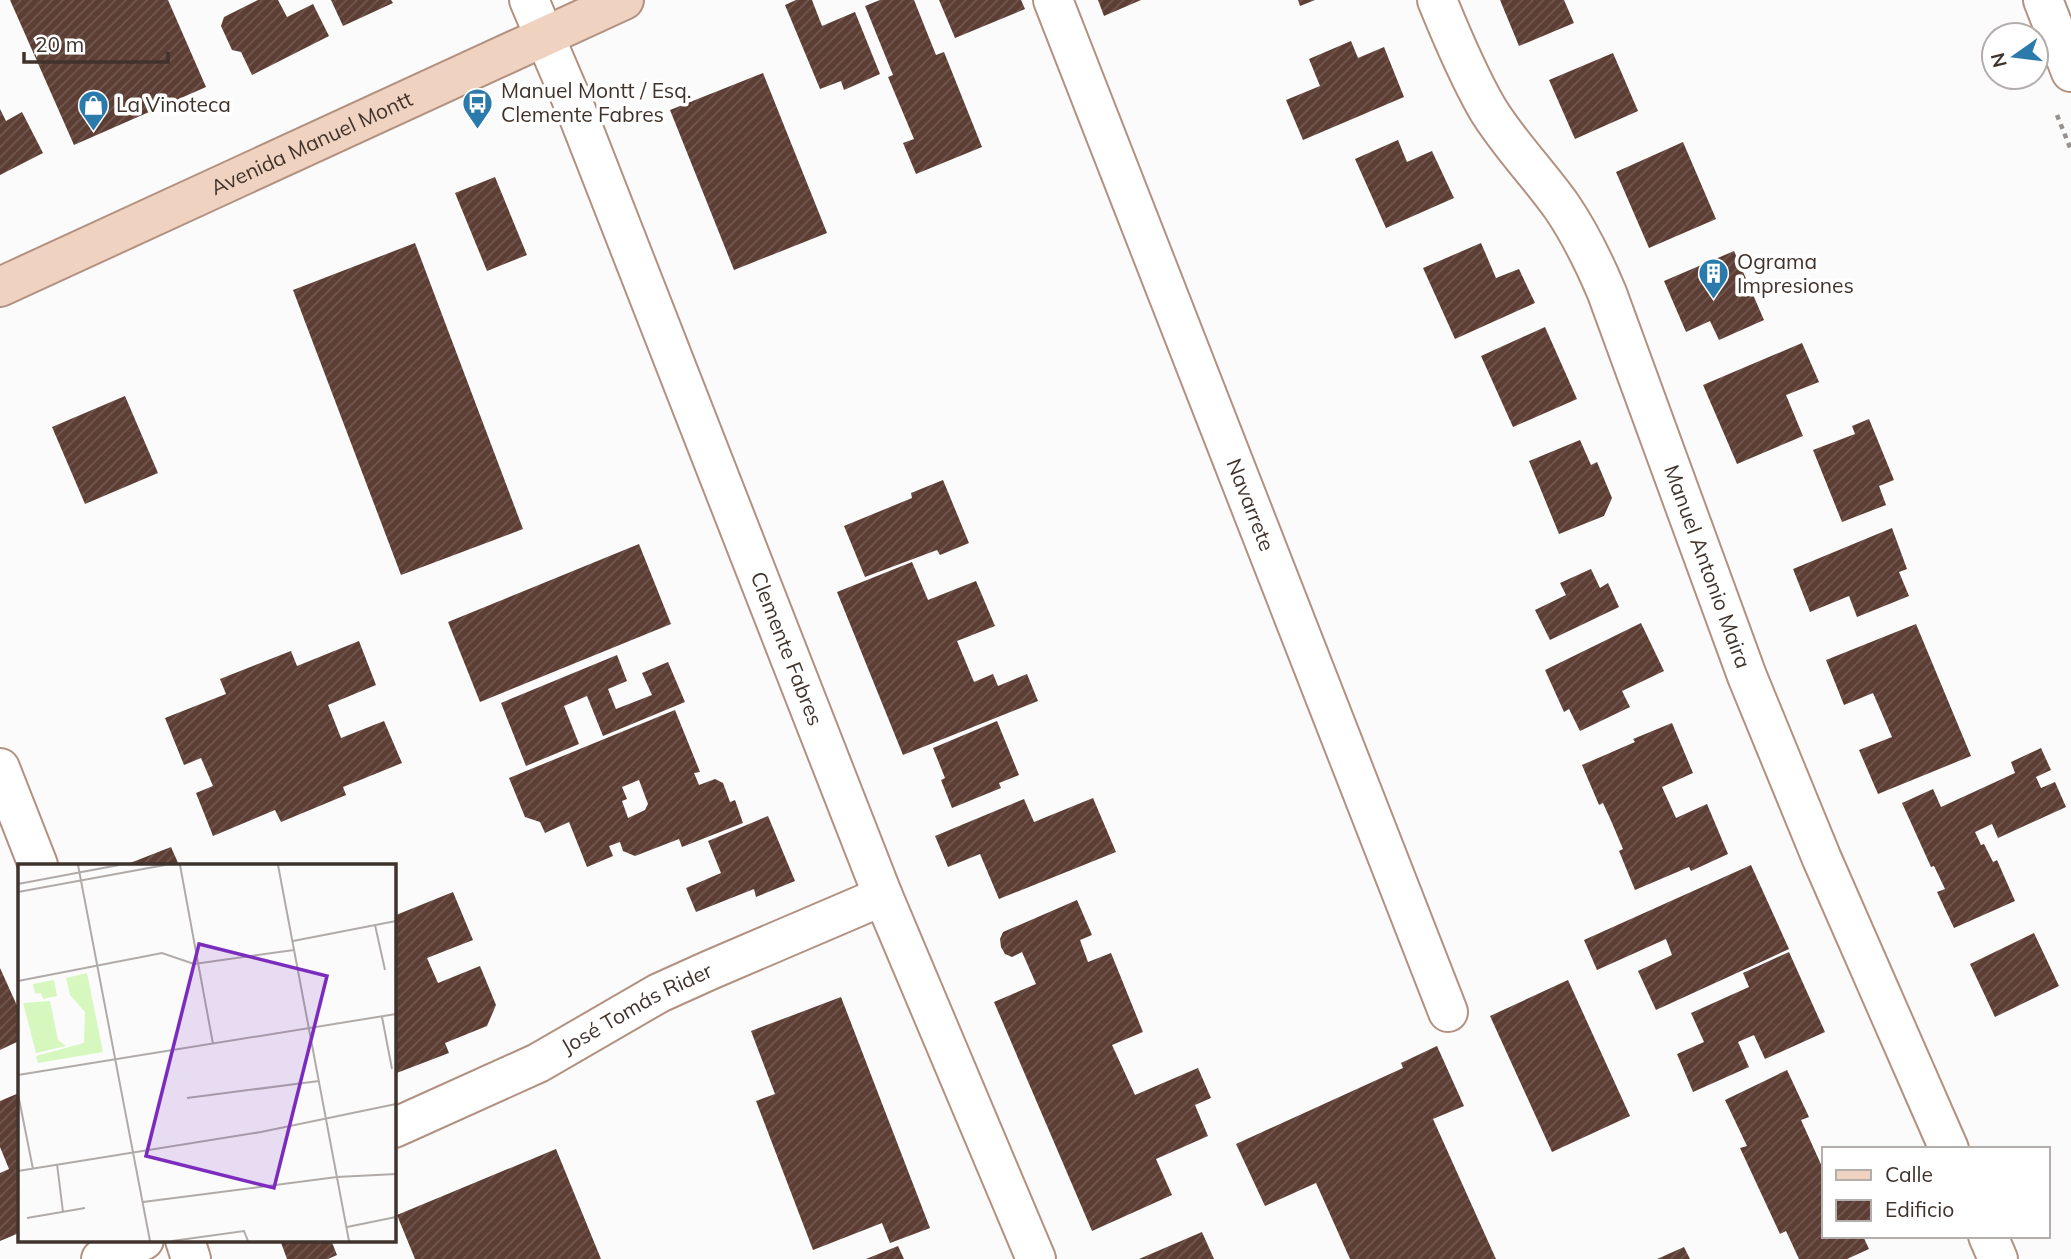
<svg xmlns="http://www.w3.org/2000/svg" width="2071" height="1259" font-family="Mulish,sans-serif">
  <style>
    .building { fill: url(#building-hatch); fill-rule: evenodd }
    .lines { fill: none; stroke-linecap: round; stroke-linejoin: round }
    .street-casing { stroke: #b29181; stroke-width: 42 }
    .secondary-casing { stroke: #b29181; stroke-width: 42 }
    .path { stroke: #98928e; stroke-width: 4.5; stroke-dasharray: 5 5; stroke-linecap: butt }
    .street { stroke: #fff; stroke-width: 38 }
    .secondary { stroke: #f0d2c0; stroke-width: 38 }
    .labels { text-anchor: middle; stroke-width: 7; stroke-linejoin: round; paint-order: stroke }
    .poi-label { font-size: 21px; fill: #40332c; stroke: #fff; text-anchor: start }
    .street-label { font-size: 21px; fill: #40332c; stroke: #fff }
    .inset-road { fill: none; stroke: #b0aba8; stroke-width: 2 }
    .view { fill: #7b2cbf; fill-opacity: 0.15; stroke: #7b2cbf; stroke-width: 3.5 }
    .inset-edge { fill: none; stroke: #40332c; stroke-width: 3.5 }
  </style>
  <defs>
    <pattern id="building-hatch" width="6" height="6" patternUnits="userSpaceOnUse" patternTransform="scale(1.75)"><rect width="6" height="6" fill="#5c3e34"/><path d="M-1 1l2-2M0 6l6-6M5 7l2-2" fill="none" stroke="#715850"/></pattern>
  </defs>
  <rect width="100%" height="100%" fill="#fbfbfb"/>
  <path class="building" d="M 10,0 L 168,0 L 206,87 L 74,145 Z
    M 258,0 L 278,0 L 287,17 L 313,4 L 329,36 L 252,75 L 241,52 L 232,50 L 221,26 L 224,17 Z
    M 331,0 L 391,0 L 393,3 L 343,26 Z
    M 796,0 L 812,0 L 822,26 L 855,12 L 880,74 L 844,90 L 841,81 L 820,89 L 785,5 Z
    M 880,0 L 914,0 L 936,55 L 944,52 L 982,147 L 916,174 L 903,143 L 914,139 L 888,77 L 893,75 L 865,6 Z
    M 939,0 L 1021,0 L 1025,9 L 955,38 Z
    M 1098,0 L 1141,0 L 1104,16 Z
    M 1298,0 L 1315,0 L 1300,6 Z
    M 1500,0 L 1564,0 L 1574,23 L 1519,46 Z
    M 1351,41 L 1358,58 L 1384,47 L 1404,97 L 1303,140 L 1286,100 L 1320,86 L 1309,59 Z
    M 1613,53 L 1638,111 L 1575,139 L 1549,80 Z
    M 763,73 L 827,233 L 734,270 L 670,110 Z
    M 0,109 L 6,121 L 22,112 L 43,153 L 0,175 Z
    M 1398,140 L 1407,162 L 1432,151 L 1454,198 L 1386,228 L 1355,159 Z
    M 1683,142 L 1716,219 L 1649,248 L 1616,172 Z
    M 495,177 L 527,255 L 487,271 L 455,193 Z
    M 415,243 L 523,529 L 401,575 L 293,290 Z
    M 1481,243 L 1496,278 L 1519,269 L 1535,303 L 1455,339 L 1423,268 Z
    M 1734,251 L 1764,320 L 1719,340 L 1710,321 L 1686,332 L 1664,281 Z
    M 1545,327 L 1577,399 L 1513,427 L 1481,356 Z
    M 1802,343 L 1819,382 L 1786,395 L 1803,436 L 1737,464 L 1703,385 Z
    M 125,396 L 158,473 L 85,504 L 52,427 Z
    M 1869,419 L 1894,480 L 1879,486 L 1886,505 L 1842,522 L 1813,450 L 1855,434 L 1852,426 Z
    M 1580,440 L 1591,465 L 1597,462 L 1612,498 L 1604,516 L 1559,534 L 1529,461 Z
    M 943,480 L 969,543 L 940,555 L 937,550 L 865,577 L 844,526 L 912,498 L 911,493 Z
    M 1892,528 L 1907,569 L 1899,572 L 1909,596 L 1857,617 L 1849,596 L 1810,612 L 1793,569 Z
    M 639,544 L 671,624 L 480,702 L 448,622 Z
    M 912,562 L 928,600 L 976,581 L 995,626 L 957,641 L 974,682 L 993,674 L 998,686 L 1027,674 L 1038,701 L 903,755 L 837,592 Z
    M 1591,569 L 1600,588 L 1608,583 L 1619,607 L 1550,640 L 1535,610 L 1566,595 L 1560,583 Z
    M 1641,623 L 1664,671 L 1622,691 L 1630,707 L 1580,731 L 1569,709 L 1564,712 L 1545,670 Z
    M 1916,624 L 1971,756 L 1878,794 L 1859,750 L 1892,737 L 1873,693 L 1844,705 L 1826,660 Z
    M 359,641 L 376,685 L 328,705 L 341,738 L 384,721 L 402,763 L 343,787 L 346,795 L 281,822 L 275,810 L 213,836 L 196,793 L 213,786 L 201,758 L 184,765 L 165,718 L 226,694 L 220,679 L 291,651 L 297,666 Z
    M 617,655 L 627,681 L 608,689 L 616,709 L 652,695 L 642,673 L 668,662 L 685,702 L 603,736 L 587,696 L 564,706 L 579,744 L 526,766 L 501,703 Z
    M 675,710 L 700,772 L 694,773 L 699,785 L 715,779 L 723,783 L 730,802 L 735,800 L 743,823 L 682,847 L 679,839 L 635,856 L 623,851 L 620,842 L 609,846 L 613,856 L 587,867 L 569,822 L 545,833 L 540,822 L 525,817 L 509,778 ZM 639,780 L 648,804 L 645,810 L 628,818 L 622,801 L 627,799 L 622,787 Z
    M 997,721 L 1019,775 L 999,783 L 1001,788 L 952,808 L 941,780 L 945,778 L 933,748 Z
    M 1672,723 L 1693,773 L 1662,787 L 1676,818 L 1707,804 L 1728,854 L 1691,871 L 1689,867 L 1635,890 L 1619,851 L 1623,849 L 1612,823 L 1603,803 L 1599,805 L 1582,765 L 1635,742 L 1633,739 Z
    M 2041,748 L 2051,770 L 2036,777 L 2041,788 L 2055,782 L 2066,807 L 1998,838 L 1992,824 L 1975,832 L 1981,845 L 1984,844 L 1993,862 L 1997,860 L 2015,901 L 1954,928 L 1937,892 L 1945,889 L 1934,866 L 1931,867 L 1902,803 L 1933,789 L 1941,807 L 2015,773 L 2011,762 Z
    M 1093,798 L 1116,852 L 999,899 L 980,854 L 948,867 L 935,836 L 1024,799 L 1034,822 Z
    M 768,816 L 795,881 L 756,897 L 754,889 L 696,912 L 686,888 L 721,873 L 708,841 Z
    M 171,847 L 179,865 L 125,865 Z
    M 1751,865 L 1789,949 L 1656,1010 L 1638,971 L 1672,955 L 1666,939 L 1597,970 L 1584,940 Z
    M 453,892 L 473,940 L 427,958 L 438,983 L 480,966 L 496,1005 L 487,1026 L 445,1043 L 449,1053 L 394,1074 L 394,910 L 396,915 Z
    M 1077,900 L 1092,935 L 1080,940 L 1088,962 L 1111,953 L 1143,1032 L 1112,1045 L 1135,1095 L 1198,1068 L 1211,1098 L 1195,1105 L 1208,1136 L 1156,1159 L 1172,1195 L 1092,1231 L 994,1002 L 1036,984 L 1022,952 L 1012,957 L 1005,954 L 1001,947 L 1000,939 L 1003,932 Z
    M 2034,933 L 2059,986 L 1995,1017 L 1970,964 Z
    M 1789,952 L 1825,1032 L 1765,1059 L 1754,1035 L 1738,1042 L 1749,1067 L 1693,1092 L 1677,1054 L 1704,1042 L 1691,1013 L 1749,987 L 1743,973 Z
    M 0,968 L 19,1010 L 19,1041 L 0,1050 Z
    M 1568,980 L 1630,1116 L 1552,1152 L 1490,1016 Z
    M 841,997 L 930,1228 L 890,1243 L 882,1223 L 813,1250 L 756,1101 L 775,1094 L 751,1031 Z
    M 1437,1046 L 1464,1106 L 1433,1119 L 1496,1259 L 1350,1259 L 1316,1183 L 1265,1206 L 1236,1144 L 1403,1068 L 1401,1063 Z
    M 1787,1070 L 1809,1117 L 1801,1120 L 1824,1171 L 1824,1236 L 1863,1236 L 1869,1249 L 1847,1259 L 1799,1259 L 1786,1231 L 1780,1234 L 1740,1148 L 1747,1146 L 1725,1100 Z
    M 19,1093 L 19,1233 L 0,1241 L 0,1173 L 9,1169 L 0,1147 L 0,1101 Z
    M 556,1149 L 601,1259 L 415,1259 L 397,1215 Z
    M 1202,1232 L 1214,1259 L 1139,1259 Z
    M 280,1240 L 331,1240 L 337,1255 L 328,1259 L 287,1259 Z
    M 898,1246 L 904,1259 L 866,1259 Z
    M 1684,1247 L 1690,1259 L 1657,1259 Z"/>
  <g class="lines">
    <defs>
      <g id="street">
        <path id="s1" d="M 529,0 L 576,110 L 883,896 L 1036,1259"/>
        <path id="s2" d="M 1053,0 L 1448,1012"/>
        <path id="s3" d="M 1437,0 C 1452,37 1467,73 1487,108 C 1508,143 1538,173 1562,207 C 1581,235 1594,262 1607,293 L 1747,676 L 1822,859 L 1949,1149"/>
        <path d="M 2043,0 L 2071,72"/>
        <path d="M 0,768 L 38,865"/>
        <path id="s4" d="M 394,1128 L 538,1063 L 659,993 L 710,970 L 883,896"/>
        <path d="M 1988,1236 L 1998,1259"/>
        <path d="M 185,1240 L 191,1259"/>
        <path d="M 101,1259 L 144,1240"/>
      </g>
      <g id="secondary">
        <path id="s5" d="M 0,287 L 624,0"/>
      </g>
    </defs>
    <use href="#street" class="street-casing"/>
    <use href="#secondary" class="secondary-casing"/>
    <path class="path" d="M 2057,115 L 2071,150"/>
    <use href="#street" class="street"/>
    <use href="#secondary" class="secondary"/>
  </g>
  <defs>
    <symbol id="bus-pin" viewBox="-11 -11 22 30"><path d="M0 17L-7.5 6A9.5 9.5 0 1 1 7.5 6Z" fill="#2a7aac" stroke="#fff"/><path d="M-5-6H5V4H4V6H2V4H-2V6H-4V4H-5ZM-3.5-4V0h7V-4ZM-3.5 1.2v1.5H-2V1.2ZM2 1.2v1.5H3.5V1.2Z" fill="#fff"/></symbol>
    <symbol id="shop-pin" viewBox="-11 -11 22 30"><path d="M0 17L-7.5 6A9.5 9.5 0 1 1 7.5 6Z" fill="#2a7aac" stroke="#fff"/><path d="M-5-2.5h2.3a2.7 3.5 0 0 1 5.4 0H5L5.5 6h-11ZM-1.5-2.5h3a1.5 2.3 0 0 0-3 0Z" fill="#fff"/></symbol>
    <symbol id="building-pin" viewBox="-11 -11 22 30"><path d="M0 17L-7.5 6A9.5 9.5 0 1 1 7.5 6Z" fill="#2a7aac" stroke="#fff"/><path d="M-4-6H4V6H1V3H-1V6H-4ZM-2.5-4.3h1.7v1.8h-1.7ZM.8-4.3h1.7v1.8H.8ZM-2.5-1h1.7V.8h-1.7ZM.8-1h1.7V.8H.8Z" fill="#fff"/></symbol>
  </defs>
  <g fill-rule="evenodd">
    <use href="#bus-pin" x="460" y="86" width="35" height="47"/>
    <use href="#shop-pin" x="76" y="88" width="35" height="47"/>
    <use href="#building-pin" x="1696" y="256" width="35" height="47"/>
  </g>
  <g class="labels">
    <g class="poi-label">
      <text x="501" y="98">Manuel Montt / Esq.<tspan x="501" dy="24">Clemente Fabres</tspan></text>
      <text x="116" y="112">La Vinoteca</text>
      <text x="1737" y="269">Ograma<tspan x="1737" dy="24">Impresiones</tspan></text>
    </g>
    <g class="street-label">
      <text dy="7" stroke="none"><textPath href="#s5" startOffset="343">Avenida Manuel Montt</textPath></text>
      <text dy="7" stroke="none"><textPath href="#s2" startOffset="542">Navarrete</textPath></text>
      <text dy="7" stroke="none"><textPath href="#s3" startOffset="632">Manuel Antonio Maira</textPath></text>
      <text dy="7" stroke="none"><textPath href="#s1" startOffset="698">Clemente Fabres</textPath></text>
      <text dy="7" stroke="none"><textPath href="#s4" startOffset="271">José Tomás Rider</textPath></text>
    </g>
  </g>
  <g transform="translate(18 864)">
    <rect width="378" height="378" fill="#fbfbfb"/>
    <path d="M 69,109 L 85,188 L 20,199 L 18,192 L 66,179 L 67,148 L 52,131 L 48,114 ZM 36,116 L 39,132 L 25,135 L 23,129 L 17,130 L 15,120 ZM 32,137 L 40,176 L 48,182 L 18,189 L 5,139 Z" fill="#d6f8bf"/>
    <path class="inset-road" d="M 60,1 L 132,377M 162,1 L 195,180M 260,1 L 331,377M 0,20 L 101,1M 0,28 L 147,1M 357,61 L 367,106M 275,77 L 378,57M 0,117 L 144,89 L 176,100 L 276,86M 364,153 L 374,205M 0,211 L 378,150M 0,230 L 15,305M 169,234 L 301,217M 39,300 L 45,348M 0,307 L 243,268 L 378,240M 125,338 L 319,313 L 378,310M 9,354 L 67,344M 329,363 L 378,353M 154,377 L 226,367 L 230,377"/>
    <path class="view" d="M 181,80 L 309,112 L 256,324 L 128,292 Z"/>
    <rect width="378" height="378" class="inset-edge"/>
  </g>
  <rect x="1822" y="1147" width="228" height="91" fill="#ffffff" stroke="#b3adab" stroke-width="2"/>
  <rect x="1836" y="1170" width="35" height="10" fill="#f0d2c0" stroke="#b3adab" stroke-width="2"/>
  <text x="1885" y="1182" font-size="21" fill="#40332c">Calle</text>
  <rect x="1836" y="1200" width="35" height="21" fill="url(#building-hatch)" stroke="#b3adab" stroke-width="2"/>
  <text x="1885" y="1217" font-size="21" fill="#40332c">Edificio</text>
  <g transform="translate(2015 56) rotate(256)"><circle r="33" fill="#ffffff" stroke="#b3adab" stroke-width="2"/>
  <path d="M0-5L12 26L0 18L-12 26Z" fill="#2a7aac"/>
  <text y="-10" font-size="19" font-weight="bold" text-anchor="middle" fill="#40332c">N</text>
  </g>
  <path d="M24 52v10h144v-10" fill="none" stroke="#40332c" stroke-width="3.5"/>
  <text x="35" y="52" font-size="21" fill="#40332c" stroke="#ffffff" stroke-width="5" paint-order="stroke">20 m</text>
</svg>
